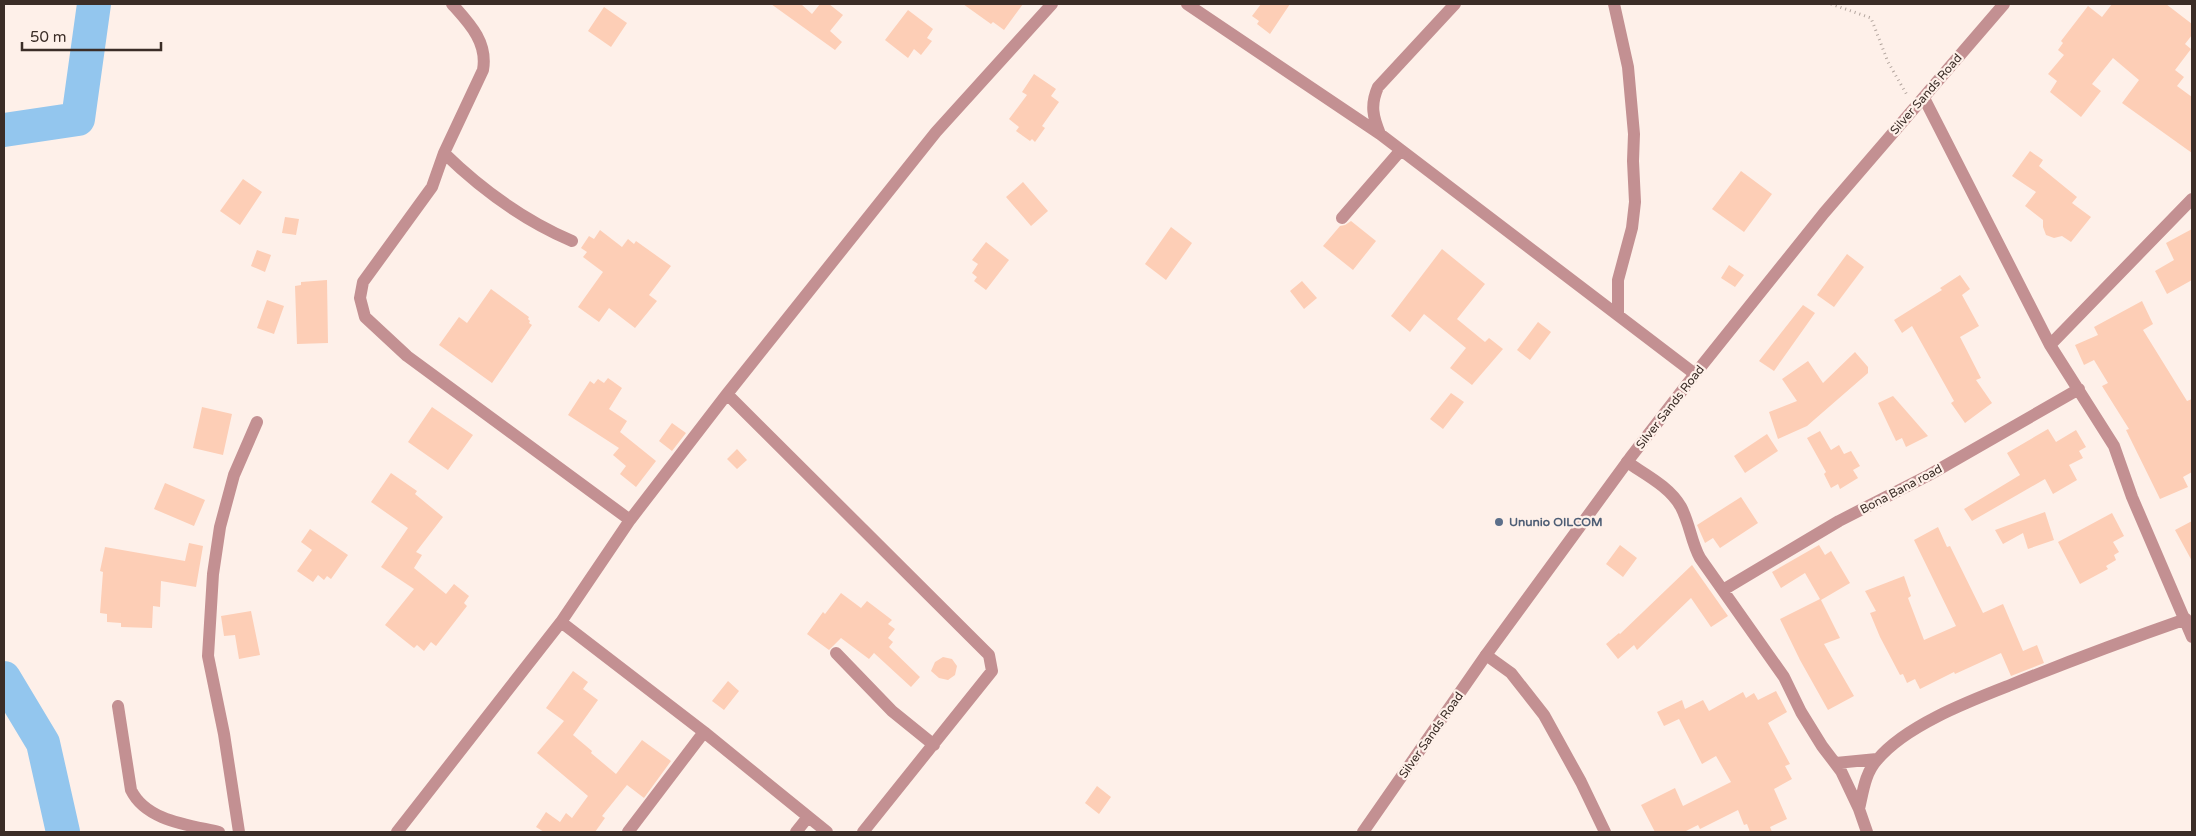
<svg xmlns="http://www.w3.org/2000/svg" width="2196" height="836" font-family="'Varela Round',sans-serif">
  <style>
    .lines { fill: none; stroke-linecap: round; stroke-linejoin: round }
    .river { stroke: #93c6ee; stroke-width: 34 }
    .building { fill: #fdceb6 }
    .path { stroke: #b3a59e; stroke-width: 3; stroke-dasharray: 1 4; stroke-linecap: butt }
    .minor { stroke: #c39092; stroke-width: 12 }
    .tertiary { stroke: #c39092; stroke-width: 12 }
    .service-dot { fill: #5c6f8a; stroke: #fef0e9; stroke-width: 2 }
    .labels { text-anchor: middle; stroke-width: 4.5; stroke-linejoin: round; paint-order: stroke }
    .street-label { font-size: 12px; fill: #3b2d27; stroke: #fef0e9 }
    .service-label { font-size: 12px; font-weight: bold; fill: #4e5e75; stroke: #fef0e9; text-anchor: start }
  </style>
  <rect width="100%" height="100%" fill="#fef0e9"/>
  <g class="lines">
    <path class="river" d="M 4,130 L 78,119 L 94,4
      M 4,678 L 43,743 L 63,832"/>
  </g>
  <path class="building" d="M 771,4 L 801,4 L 812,14 L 820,4 L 829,4 L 843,15 L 830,31 L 842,42 L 835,50 Z
    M 963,4 L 1023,4 L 1004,30 L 993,22 L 991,24 Z
    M 1261,4 L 1290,4 L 1270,34 L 1257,24 L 1259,21 L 1252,16 Z
    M 2112,4 L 2166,4 L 2192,24 L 2192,35 L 2185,44 L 2191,49 L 2175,70 L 2184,77 L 2177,86 L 2192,97 L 2192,153 L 2122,103 L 2139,80 L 2113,58 L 2092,84 L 2101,91 L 2081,117 L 2050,92 L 2057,81 L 2048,74 L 2064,55 L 2058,50 L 2063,43 L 2061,41 L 2088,6 L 2102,17 Z
    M 604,7 L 627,23 L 611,47 L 588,31 Z
    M 908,10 L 933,29 L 927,38 L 932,41 L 921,55 L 914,49 L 908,58 L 885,40 Z
    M 1034,74 L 1056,89 L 1051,96 L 1059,102 L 1042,126 L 1045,128 L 1035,142 L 1032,139 L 1030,141 L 1016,131 L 1019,127 L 1009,119 L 1027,95 L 1022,92 Z
    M 2030,151 L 2043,160 L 2039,166 L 2077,197 L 2072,203 L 2091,217 L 2071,242 L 2062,236 L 2054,238 L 2046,235 L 2043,227 L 2043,220 L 2025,206 L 2036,192 L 2012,176 Z
    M 1741,171 L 1772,194 L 1744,232 L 1712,209 Z
    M 243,179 L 262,192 L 240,225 L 220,211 Z
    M 1023,182 L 1048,211 L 1031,226 L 1006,197 Z
    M 285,217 L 299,219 L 296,235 L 282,233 Z
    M 1351,221 L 1376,241 L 1353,270 L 1323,246 L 1340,226 L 1345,225 Z
    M 1171,227 L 1192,243 L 1166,280 L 1145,264 Z
    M 2192,229 L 2192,280 L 2167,294 L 2155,271 L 2174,260 L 2166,243 Z
    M 600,230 L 622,247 L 628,239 L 634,244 L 636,241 L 671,266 L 649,295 L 657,301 L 635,328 L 609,308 L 599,322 L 578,307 L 603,272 L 583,257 L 587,252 L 581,248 L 589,236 L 594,239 Z
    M 986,242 L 1009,260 L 986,290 L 974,281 L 977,277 L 972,273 L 978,264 L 972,260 Z
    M 1442,249 L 1485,284 L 1457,319 L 1485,342 L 1489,338 L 1503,349 L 1472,385 L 1450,368 L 1466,348 L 1424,314 L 1410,332 L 1391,316 Z
    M 257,250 L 271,255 L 265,272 L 251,266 Z
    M 1847,254 L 1864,267 L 1834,307 L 1817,295 Z
    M 1729,265 L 1744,275 L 1735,287 L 1721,278 Z
    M 1960,275 L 1970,289 L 1962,295 L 1979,326 L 1960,337 L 1981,378 L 1976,380 L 1992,403 L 1965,423 L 1951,403 L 1954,401 L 1912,326 L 1902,333 L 1894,320 L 1942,290 L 1940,288 Z
    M 327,280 L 328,343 L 297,344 L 295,286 L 301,285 L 301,282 Z
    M 1302,281 L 1317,298 L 1304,309 L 1290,291 Z
    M 491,289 L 529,317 L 528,319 L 530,321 L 529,323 L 532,325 L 492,383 L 439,345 L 459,317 L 467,323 Z
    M 267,300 L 284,306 L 274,334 L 257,328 Z
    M 2142,301 L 2153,324 L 2143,330 L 2187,401 L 2192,399 L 2192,472 L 2183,477 L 2188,487 L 2160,499 L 2126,430 L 2129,429 L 2102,386 L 2108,383 L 2094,360 L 2084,365 L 2075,345 L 2098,335 L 2094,327 Z
    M 1803,305 L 1815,313 L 1774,371 L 1759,361 Z
    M 1538,322 L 1551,332 L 1530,360 L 1517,350 Z
    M 1855,352 L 1868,367 L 1868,373 L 1807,426 L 1778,439 L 1769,412 L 1797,401 L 1782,379 L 1808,361 L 1823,383 Z
    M 608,378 L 622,388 L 609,409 L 627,421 L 620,432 L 656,461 L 636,487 L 620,474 L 626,466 L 613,455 L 619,448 L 568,415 L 590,381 L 594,384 L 598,379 L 604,383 Z
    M 1451,393 L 1464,402 L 1443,429 L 1430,419 Z
    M 1893,396 L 1928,436 L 1906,447 L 1902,438 L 1896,441 L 1878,403 Z
    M 202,407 L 232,414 L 223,455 L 193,448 Z
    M 432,407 L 473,435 L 448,470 L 408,442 Z
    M 672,423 L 686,433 L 672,451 L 659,441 Z
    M 2048,429 L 2056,442 L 2076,430 L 2086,447 L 2079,451 L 2083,458 L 2069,465 L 2077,480 L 2053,494 L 2045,479 L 1972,521 L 1964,509 L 2020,475 L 2007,453 Z
    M 1820,431 L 1831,450 L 1839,445 L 1844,454 L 1851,451 L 1860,466 L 1853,470 L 1858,478 L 1840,489 L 1838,484 L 1831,488 L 1824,474 L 1826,472 L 1807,438 Z
    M 1767,434 L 1778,451 L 1745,473 L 1734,456 Z
    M 737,449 L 747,460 L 737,469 L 727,459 Z
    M 391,473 L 417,491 L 415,494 L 443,517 L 416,552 L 422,555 L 414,568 L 446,594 L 454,584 L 469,596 L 464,603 L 467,606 L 436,646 L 431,642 L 424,651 L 417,645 L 414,648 L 385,625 L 414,589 L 381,567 L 408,528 L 371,502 Z
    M 165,483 L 205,500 L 194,526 L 154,509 Z
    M 1741,497 L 1758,523 L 1720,548 L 1713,538 L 1705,543 L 1697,525 Z
    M 2045,512 L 2054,540 L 2028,549 L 2023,533 L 2003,544 L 1995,530 Z
    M 2112,513 L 2124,536 L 2113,542 L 2119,552 L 2114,555 L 2116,560 L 2106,566 L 2108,569 L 2080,584 L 2058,542 Z
    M 2192,521 L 2192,561 L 2175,530 Z
    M 1938,527 L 1947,547 L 1950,546 L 1983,613 L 2003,604 L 2023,651 L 2037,645 L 2044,663 L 2011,676 L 2001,653 L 1955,674 L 1954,672 L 1920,689 L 1915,679 L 1907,683 L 1903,674 L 1900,675 L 1880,637 L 1870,613 L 1876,611 L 1865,591 L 1904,576 L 1911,596 L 1908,598 L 1924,640 L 1956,626 L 1914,540 Z
    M 310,529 L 348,555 L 331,579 L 327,576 L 324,580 L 318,575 L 313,582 L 297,571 L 312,550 L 301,542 Z
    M 189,543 L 203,546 L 196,587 L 161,581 L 160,607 L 153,606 L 152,628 L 121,627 L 121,623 L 107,622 L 107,614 L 100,613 L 103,572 L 100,571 L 105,547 L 185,561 Z
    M 1620,545 L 1637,558 L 1623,577 L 1606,564 Z
    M 1819,545 L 1825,555 L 1831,551 L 1850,583 L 1821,600 L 1840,638 L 1824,644 L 1854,696 L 1828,710 L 1800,660 L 1780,619 L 1820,599 L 1805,573 L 1781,588 L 1772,572 Z
    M 1692,565 L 1728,616 L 1711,627 L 1691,598 L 1637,650 L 1634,645 L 1618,659 L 1606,644 L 1619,633 L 1620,634 Z
    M 841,593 L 861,608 L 867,601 L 892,620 L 888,624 L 895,629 L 888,638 L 893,642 L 889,647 L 920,677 L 911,687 L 874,653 L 869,659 L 841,638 L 829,650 L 807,634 L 823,612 L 825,614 Z
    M 251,611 L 260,655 L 239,659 L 235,635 L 224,636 L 221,616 Z
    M 943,657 L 952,659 L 957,666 L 955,675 L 948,680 L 939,678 L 931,671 L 935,662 Z
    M 573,671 L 588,682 L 583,689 L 598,700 L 573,735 L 592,751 L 591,753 L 616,774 L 642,740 L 671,761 L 644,798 L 627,785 L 602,816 L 605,818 L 595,832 L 544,832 L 536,827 L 546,812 L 560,822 L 566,813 L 572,818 L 588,796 L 537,753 L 564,721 L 546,708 Z
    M 728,681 L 739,691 L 724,710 L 712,701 Z
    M 1776,691 L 1787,712 L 1768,723 L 1790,764 L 1785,766 L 1792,779 L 1774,789 L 1787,819 L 1770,827 L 1772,832 L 1750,832 L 1747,824 L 1744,825 L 1738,810 L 1700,829 L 1698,825 L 1684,832 L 1655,832 L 1641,805 L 1675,788 L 1683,806 L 1731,782 L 1716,756 L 1702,764 L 1679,719 L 1664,726 L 1657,712 L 1682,700 L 1685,709 L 1703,700 L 1709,711 L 1743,692 L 1746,698 L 1754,693 L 1758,700 Z
    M 1097,786 L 1111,797 L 1099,814 L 1085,803 Z"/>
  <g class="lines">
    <path class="path" d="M 1831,4 L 1871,18 L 1888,62 L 1907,95"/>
    <path class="minor" d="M 452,4 C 469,23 488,42 483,70 L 444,153 L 432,187 L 363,282 L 360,298 L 365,317 L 407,356 L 630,520
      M 1187,4 L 1380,134 L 1695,374
      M 1614,4 L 1628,67 L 1634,134 L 1633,161 L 1635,202 L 1632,228 L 1618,280 L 1618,313
      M 1924,98 L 2050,345 L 2114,446 L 2132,497 L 2192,637
      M 1380,134 C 1373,117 1370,105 1378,87 L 1455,4
      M 444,153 C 482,190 523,220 572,241
      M 1342,218 L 1401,150
      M 2050,345 L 2192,199
      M 727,394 L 989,655 L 992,671 L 863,832
      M 1627,462 C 1646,475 1670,487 1681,507 C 1690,524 1691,542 1700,558 L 1784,677 L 1801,712 L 1822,746 L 1841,771 L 1859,809 L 1867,832
      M 1723,590 L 1839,521 L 1929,475 L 2079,389
      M 561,622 L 704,732 L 827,832
      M 836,653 L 892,711 L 934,745
      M 1486,655 L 1511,673 L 1544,715 L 1581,782 L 1605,832
      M 118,706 L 131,790 C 146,821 189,825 219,832
      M 1836,763 L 1877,759
      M 1859,809 C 1863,792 1865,773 1877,760 C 1905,726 1967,702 2008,686 C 2067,662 2126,640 2186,619
      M 239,832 L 224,734 L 208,656 L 213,574 L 220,527 L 234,475 L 257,422
      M 397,832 L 561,622 L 630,520 L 727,394 L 936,132 L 1052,4
      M 628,832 L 704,732
      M 796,832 L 808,817"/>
    <path class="tertiary" d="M 1363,832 L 1486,655 L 1630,458 L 1695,374 L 1824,213 L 2004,4"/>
  </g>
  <circle class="service-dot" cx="1499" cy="522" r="5"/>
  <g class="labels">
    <g class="street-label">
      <text transform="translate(1926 94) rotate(-49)" y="4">Silver Sands Road</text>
      <text transform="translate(1670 407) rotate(-52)" y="4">Silver Sands Road</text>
      <text transform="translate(1901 489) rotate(-28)" y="4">Bona Bana road</text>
      <text transform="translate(1431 735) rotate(-55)" y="4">Silver Sands Road</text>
    </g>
    <g class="service-label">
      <text x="1509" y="526">Ununio OILCOM</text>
    </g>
  </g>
  <rect width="2196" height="836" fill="none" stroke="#3b2d27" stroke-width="10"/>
  <path d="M22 42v8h139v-8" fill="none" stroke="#3b2d27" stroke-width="2.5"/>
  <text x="30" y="42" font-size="15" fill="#3b2d27" stroke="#fef0e9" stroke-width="4" paint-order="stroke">50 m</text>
</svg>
